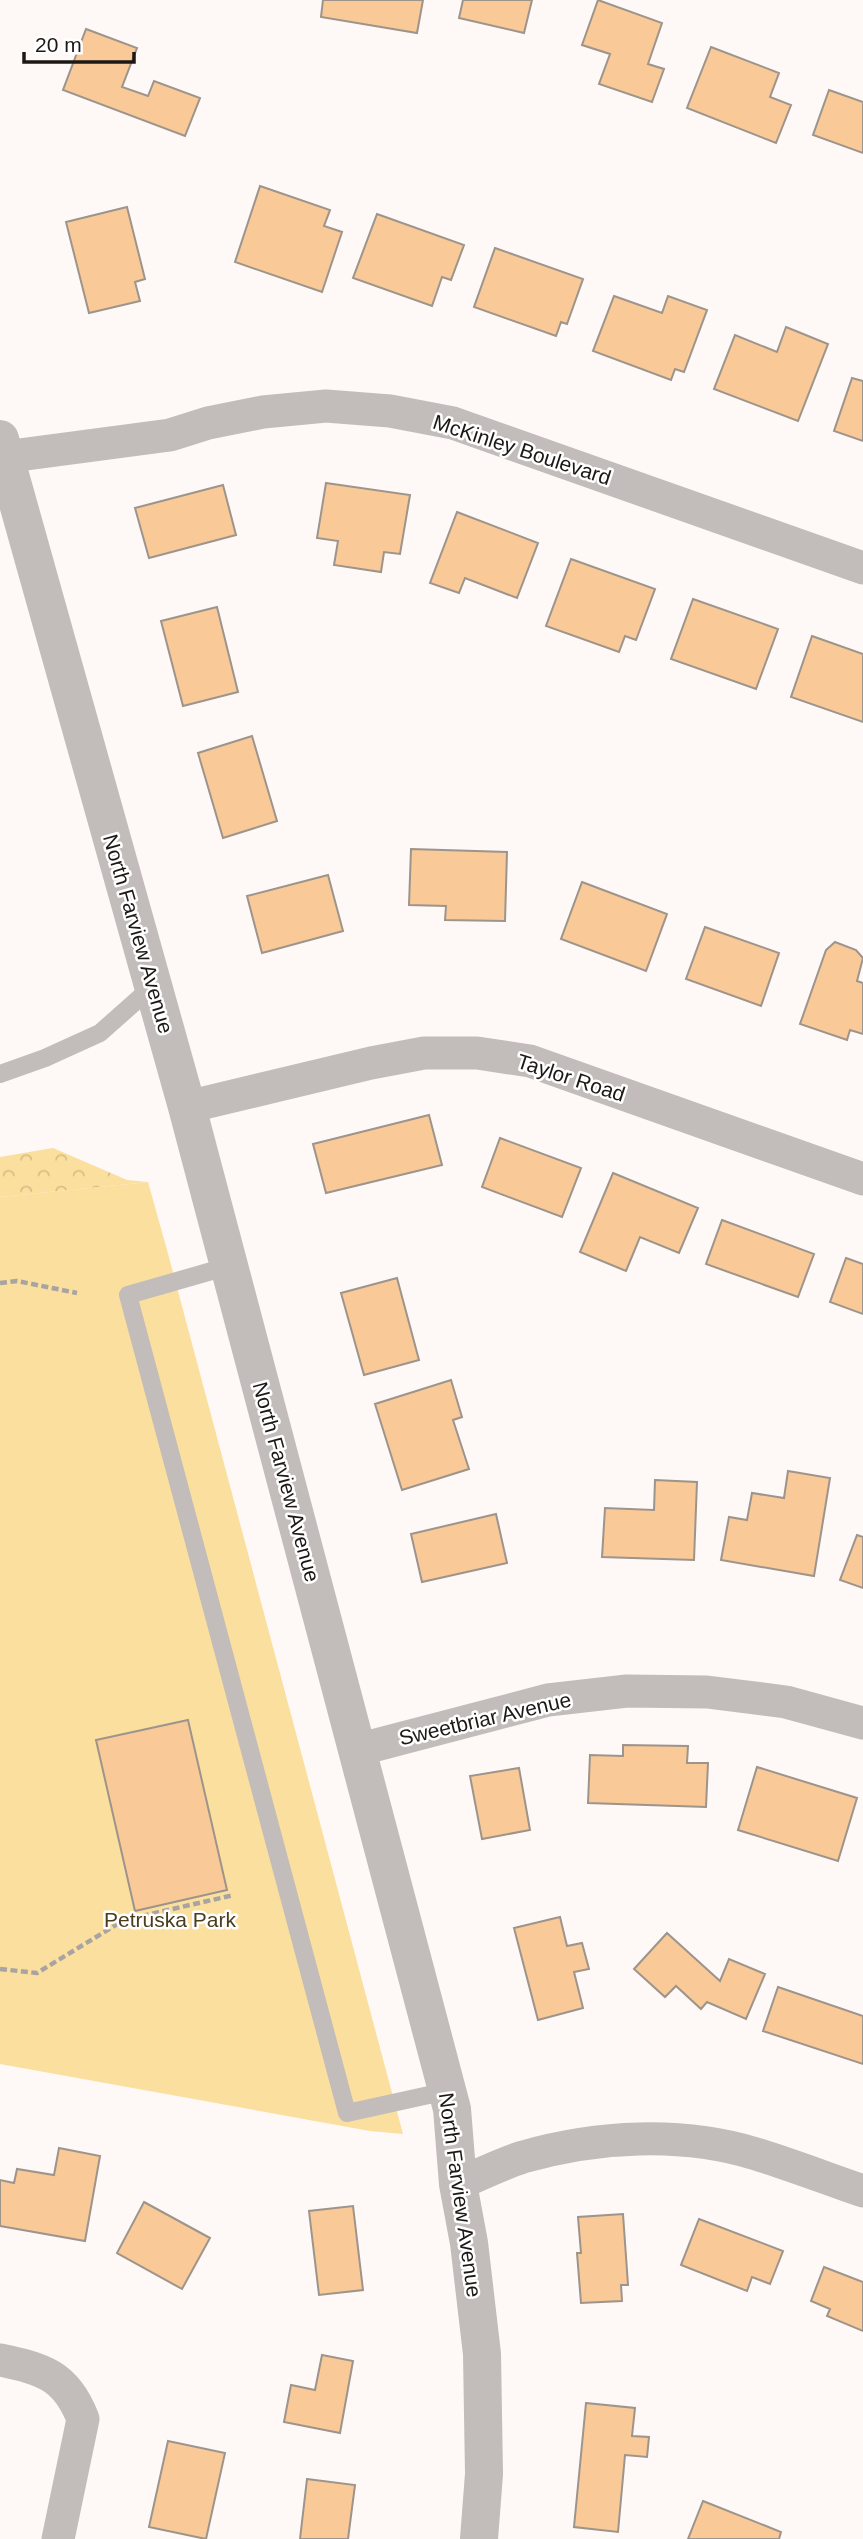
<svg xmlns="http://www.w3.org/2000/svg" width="863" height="2539" font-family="Arial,sans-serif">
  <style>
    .green { fill: #fadf9e }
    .forest { fill: url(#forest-crowns) }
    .building { fill: #f9c998; stroke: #9d948b; stroke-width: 2 }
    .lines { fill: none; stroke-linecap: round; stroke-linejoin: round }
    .path { stroke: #a9a4a1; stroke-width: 4.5; stroke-dasharray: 7 3.5; stroke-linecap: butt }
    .service { stroke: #c2bcbb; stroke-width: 18 }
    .minor { stroke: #c2bcbb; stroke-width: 33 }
    .tertiary { stroke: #c2bcbb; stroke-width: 38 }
    .labels { text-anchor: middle; stroke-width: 5; stroke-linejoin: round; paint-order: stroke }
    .street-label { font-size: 21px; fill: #1c1815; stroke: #fff }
    .park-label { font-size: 21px; fill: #4b3d1b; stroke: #fff }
  </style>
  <defs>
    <pattern id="forest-crowns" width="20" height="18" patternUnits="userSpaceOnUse" patternTransform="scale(1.75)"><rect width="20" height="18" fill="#fadf9e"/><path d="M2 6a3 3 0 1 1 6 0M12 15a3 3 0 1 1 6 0" fill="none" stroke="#d6bf87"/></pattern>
  </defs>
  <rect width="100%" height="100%" fill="#fef8f6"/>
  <path class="green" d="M 148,1182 L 167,1250 L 403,2134 L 370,2131 L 0,2064 L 0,1197 Z"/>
  <path class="forest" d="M 53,1148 L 127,1180 L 148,1182 L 0,1197 L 0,1157 Z"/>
  <path class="building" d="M 323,0 L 423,0 L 417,33 L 321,17 Z
    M 463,0 L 532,0 L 524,33 L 459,18 Z
    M 598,0 L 662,23 L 648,64 L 664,69 L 652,102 L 599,84 L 610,54 L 582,45 Z
    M 86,29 L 137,48 L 122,87 L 148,96 L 154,81 L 200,98 L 185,136 L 63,90 Z
    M 711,47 L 779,73 L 770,97 L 791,105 L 776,143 L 687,108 Z
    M 829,90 L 863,102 L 863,153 L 813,135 Z
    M 260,186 L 330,210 L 324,226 L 342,232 L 322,292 L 235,262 Z
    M 127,207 L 145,279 L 135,282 L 140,301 L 89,313 L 66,222 Z
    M 377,214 L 464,245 L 451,280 L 442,277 L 432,306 L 353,278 Z
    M 495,248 L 583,279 L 567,324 L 561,322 L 556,336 L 474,307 Z
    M 614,296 L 662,313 L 668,296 L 707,310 L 684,372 L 675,369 L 671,380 L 593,351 Z
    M 786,327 L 828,344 L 798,421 L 714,389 L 735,335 L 777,352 Z
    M 852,378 L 863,381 L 863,441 L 834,431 Z
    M 326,483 L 410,495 L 400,554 L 384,552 L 381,572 L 334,565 L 338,541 L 317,538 Z
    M 223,485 L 236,535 L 149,558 L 135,508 Z
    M 457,512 L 538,543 L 517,598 L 465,578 L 459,593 L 430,583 Z
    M 571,559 L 655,589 L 636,640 L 625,636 L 619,652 L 546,626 Z
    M 693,599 L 778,629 L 756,689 L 671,659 Z
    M 217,607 L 238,692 L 183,706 L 161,621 Z
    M 812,636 L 863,654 L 863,722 L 791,697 Z
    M 252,736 L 277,821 L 223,838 L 198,753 Z
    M 411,849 L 507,852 L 505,921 L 445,920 L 446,906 L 409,905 Z
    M 328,875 L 343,931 L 262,953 L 247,896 Z
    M 582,882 L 667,914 L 646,971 L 561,939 Z
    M 705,927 L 779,953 L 761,1006 L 686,979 Z
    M 835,942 L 856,950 L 863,958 L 857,981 L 863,983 L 863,1034 L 850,1030 L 847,1040 L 800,1024 L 826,950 Z
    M 429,1115 L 442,1165 L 326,1193 L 313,1144 Z
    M 500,1138 L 581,1168 L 562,1217 L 482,1187 Z
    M 613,1173 L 698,1208 L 679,1253 L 640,1237 L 626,1271 L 580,1252 Z
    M 722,1220 L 814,1254 L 798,1297 L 706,1264 Z
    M 846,1258 L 863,1264 L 863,1314 L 830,1302 Z
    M 397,1278 L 419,1360 L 364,1375 L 341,1293 Z
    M 451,1380 L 462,1417 L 453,1420 L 469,1469 L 402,1490 L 375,1404 Z
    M 788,1471 L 830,1478 L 814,1576 L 721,1560 L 729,1517 L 747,1520 L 752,1493 L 784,1498 Z
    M 655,1480 L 697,1482 L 694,1560 L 602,1557 L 605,1508 L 654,1510 Z
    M 496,1514 L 507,1563 L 422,1582 L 411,1534 Z
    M 857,1535 L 863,1537 L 863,1588 L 840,1580 Z
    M 188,1720 L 227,1890 L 135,1911 L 96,1740 Z
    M 623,1745 L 688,1746 L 687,1763 L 708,1763 L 706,1807 L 588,1803 L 590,1755 L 623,1756 Z
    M 757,1767 L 857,1798 L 838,1861 L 738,1830 Z
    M 519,1768 L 530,1830 L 482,1839 L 470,1776 Z
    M 560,1917 L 567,1946 L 582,1943 L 589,1969 L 574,1972 L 583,2008 L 538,2020 L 514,1928 Z
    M 667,1933 L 720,1981 L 729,1959 L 765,1974 L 746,2019 L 707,2002 L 701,2009 L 676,1986 L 665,1997 L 634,1969 Z
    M 778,1987 L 863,2016 L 863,2064 L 763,2031 Z
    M 59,2148 L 100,2156 L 85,2241 L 0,2226 L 0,2180 L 14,2183 L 17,2169 L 54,2175 Z
    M 144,2202 L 210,2238 L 182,2289 L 117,2253 Z
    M 353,2206 L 363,2290 L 319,2295 L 309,2211 Z
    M 623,2214 L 628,2285 L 621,2285 L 622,2301 L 581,2303 L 577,2253 L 581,2253 L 578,2217 Z
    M 699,2219 L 783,2251 L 770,2284 L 752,2277 L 747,2291 L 681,2265 Z
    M 824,2267 L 863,2282 L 863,2331 L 827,2316 L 830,2309 L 811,2301 Z
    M 322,2355 L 353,2361 L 340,2433 L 284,2422 L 291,2385 L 315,2390 Z
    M 586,2403 L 635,2408 L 632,2436 L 649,2437 L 647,2457 L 625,2455 L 618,2532 L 574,2527 Z
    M 168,2441 L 225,2453 L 206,2539 L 149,2527 Z
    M 307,2479 L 355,2485 L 348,2539 L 300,2539 Z
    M 703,2501 L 781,2532 L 779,2539 L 688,2539 Z"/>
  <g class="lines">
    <path class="path" d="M 0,1283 L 17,1281 L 77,1293
      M 0,1969 L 37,1973 L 124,1920 L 234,1895"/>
    <path class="service" d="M 0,1074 L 45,1058 L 100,1033 L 153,986
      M 229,1266 L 128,1295 L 347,2113 L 447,2091"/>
    <path class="minor" d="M 4,457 L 170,435 L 208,423 L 263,412 L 326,406 L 390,411 L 453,423 L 863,568
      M 187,1107 L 371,1063 L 424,1053 L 477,1053 L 530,1061 L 863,1179
      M 357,1750 L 548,1700 L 627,1691 L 707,1692 L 786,1702 L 863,1723
      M 458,2184 C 479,2175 501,2164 523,2157 C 597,2136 681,2131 756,2154 C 792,2165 828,2179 863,2191
      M 0,2360 C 43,2369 66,2375 83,2419 L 58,2539"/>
    <path class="tertiary" d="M 0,439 L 187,1107 L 452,2109 L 458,2184 L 469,2243 L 482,2354 L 484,2474 L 479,2539"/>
  </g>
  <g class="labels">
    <g class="street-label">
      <text transform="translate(522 450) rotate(18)" y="7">McKinley Boulevard</text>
      <text transform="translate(138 934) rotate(74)" y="7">North Farview Avenue</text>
      <text transform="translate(571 1078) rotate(18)" y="7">Taylor Road</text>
      <text transform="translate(286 1482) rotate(75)" y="7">North Farview Avenue</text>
      <text transform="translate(485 1719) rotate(-13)" y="7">Sweetbriar Avenue</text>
      <text transform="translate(460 2195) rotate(82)" y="7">North Farview Avenue</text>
    </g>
    <g class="park-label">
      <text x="170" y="1927">Petruska Park</text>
    </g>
  </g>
  <path d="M24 52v10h110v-10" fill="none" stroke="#1c1815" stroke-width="3.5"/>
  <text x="35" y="52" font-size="21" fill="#1c1815" stroke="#ffffff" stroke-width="5" paint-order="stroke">20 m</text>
</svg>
